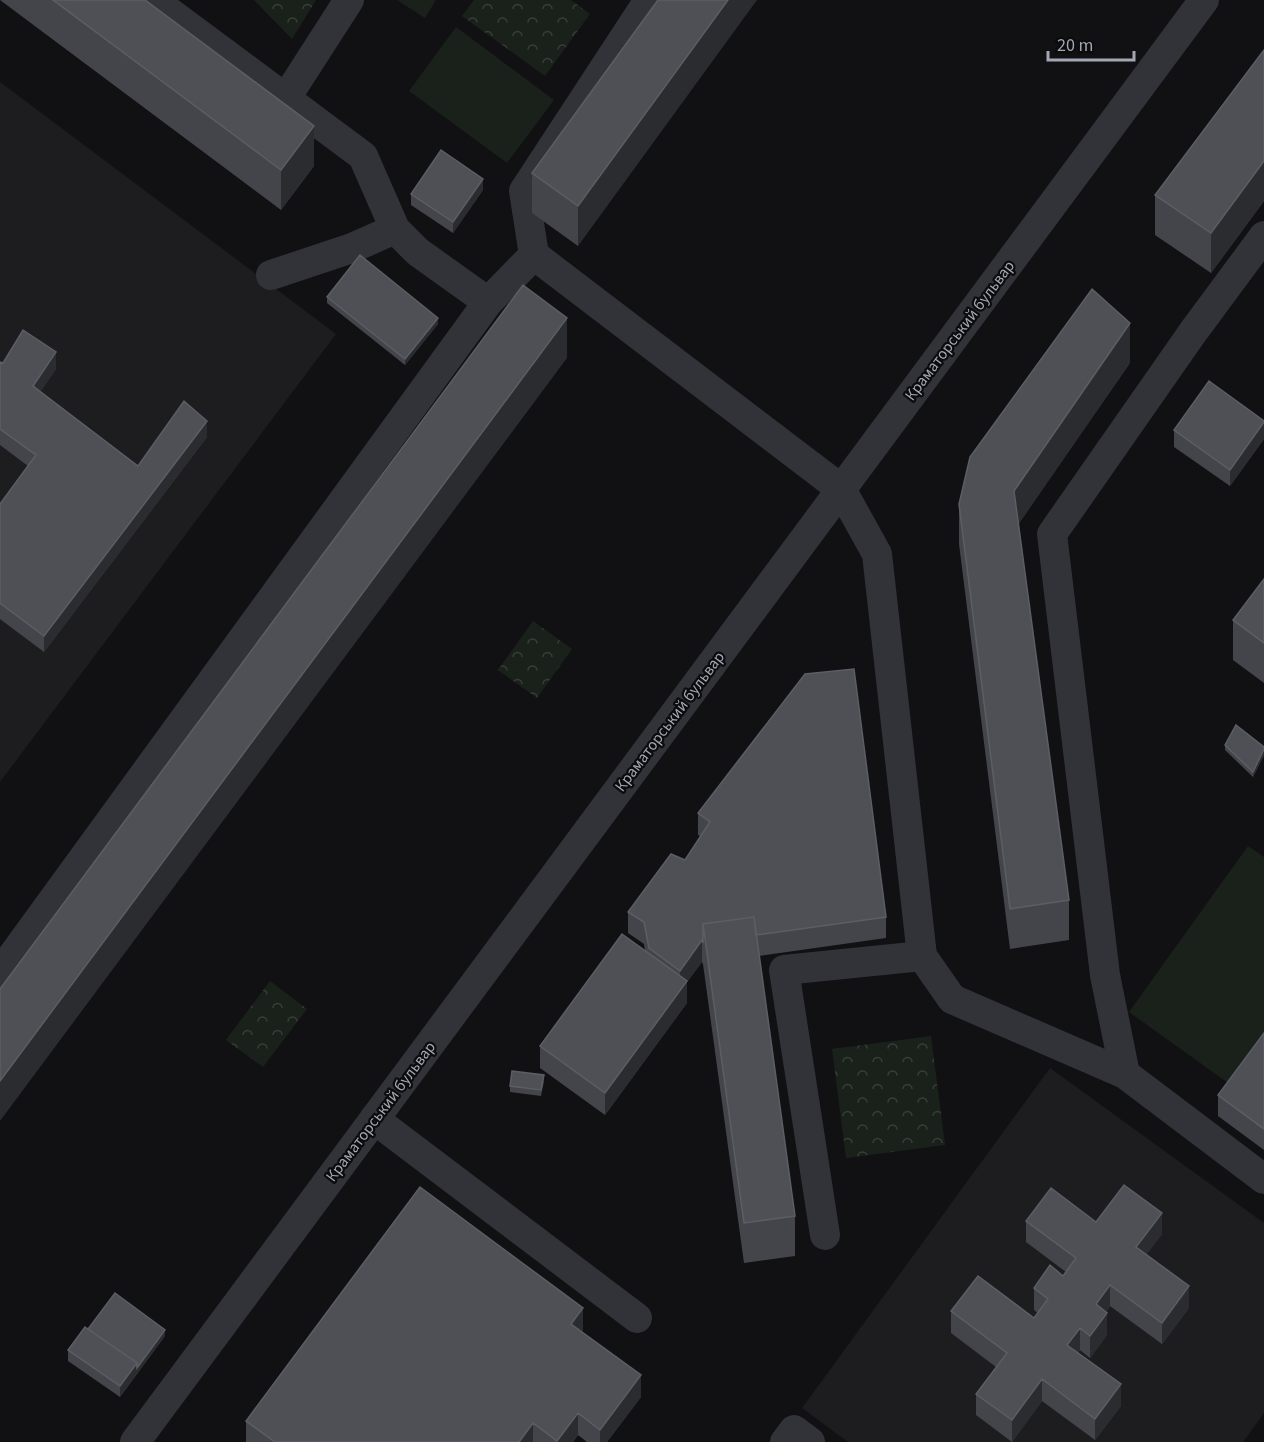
<svg xmlns="http://www.w3.org/2000/svg" width="1264" height="1442" font-family="'Source Sans 3',sans-serif">
  <style>
    .built { fill: #1d1d20 }
    .park { fill: url(#park-crowns) }
    .garden { fill: #19211a }
    .lines { fill: none; stroke-linecap: round; stroke-linejoin: round }
    .minor { stroke: #323338; stroke-width: 30 }
    .wall { fill: #44454b }
    .shaded-wall { fill: #2b2c30 }
    .building { fill: #4e5056; stroke: #5b5e65; stroke-width: 1.5 }
    .labels { text-anchor: middle; stroke-width: 4.5; stroke-linejoin: round; paint-order: stroke }
    .street-label { font-size: 16px; fill: #a1a8b4; stroke: #0c0c0e }
  </style>
  <defs>
    <pattern id="park-crowns" width="20" height="18" patternUnits="userSpaceOnUse" patternTransform="scale(1.5)"><rect width="20" height="18" fill="#19211a"/><path d="M2 6a3 3 0 1 1 6 0M12 15a3 3 0 1 1 6 0" fill="none" stroke="#373e39"/></pattern>
  </defs>
  <rect width="100%" height="100%" fill="#111113"/>
  <path class="built" d="M 0,82 L 336,334 L 0,782 Z
    M 1050,1068 L 1264,1223 L 1264,1413 L 1243,1442 L 848,1442 L 802,1408 Z"/>
  <path class="park" d="M 254,0 L 316,0 L 292,39 Z
    M 474,0 L 571,0 L 590,14 L 545,76 L 462,16 Z
    M 533,621 L 572,649 L 537,698 L 498,670 Z
    M 270,981 L 307,1009 L 263,1067 L 226,1040 Z
    M 931,1036 L 945,1145 L 846,1158 L 832,1049 Z"/>
  <path class="garden" d="M 397,0 L 436,0 L 425,18 Z
    M 456,27 L 554,100 L 507,163 L 409,91 Z
    M 1248,846 L 1264,857 L 1264,1034 L 1228,1083 L 1129,1012 Z"/>
  <g class="lines">
    <path class="minor" d="M 153,0 L 363,156 L 395,229 L 418,252 L 488,302 L 534,255 L 841,489 L 877,554 L 922,956 L 952,999 L 1125,1074
      M 286,98 L 349,0
      M 1264,236 L 1193,332 L 1052,534 L 1105,975 L 1125,1074 L 1264,1179
      M 534,255 L 524,191 L 649,0
      M 271,275 L 352,248 L 395,229
      M 0,973 L 488,302
      M 374,1119 L 637,1318
      M 825,1235 L 784,970 L 922,956
      M 135,1442 L 1204,0
      M 785,1442 L 794,1430 L 810,1442"/>
  </g>
  <path class="wall" d="M 0,0 L 145,0 L 314,166 L 281,210 Z
    M 658,0 L 578,246 L 532,213 L 532,173 Z
    M 1264,50 L 1264,201 L 1211,273 L 1155,235 L 1155,195 Z
    M 483,190 L 453,233 L 411,205 L 411,194 Z
    M 327,297 L 438,324 L 405,365 L 327,303 Z
    M 0,362 L 3,363 L 56,369 L 40,392 L 138,466 L 207,437 L 44,652 L 0,619 L 0,504 L 28,466 L 0,445 Z
    M 1130,363 L 1018,524 L 1069,900 L 1069,940 L 1010,949 L 959,544 L 959,504 Z
    M 1264,421 L 1264,439 L 1230,486 L 1174,447 L 1174,430 Z
    M 1264,579 L 1264,683 L 1233,660 L 1233,620 Z
    M 1225,745 L 1264,747 L 1264,755 L 1253,777 L 1225,750 Z
    M 698,813 L 886,917 L 886,938 L 759,956 L 795,1216 L 795,1256 L 744,1263 L 703,964 L 702,962 L 687,982 L 687,1003 L 605,1115 L 540,1068 L 540,1046 L 645,951 L 644,944 L 628,933 L 628,912 L 685,860 L 700,836 L 698,835 Z
    M 1264,1033 L 1264,1150 L 1218,1116 L 1218,1095 Z
    M 544,1081 L 541,1096 L 510,1092 L 510,1086 Z
    M 1026,1221 L 1096,1222 L 1162,1234 L 1146,1255 L 1189,1308 L 1162,1344 L 1110,1306 L 1106,1312 L 1107,1335 L 1090,1358 L 1080,1350 L 1078,1352 L 1121,1406 L 1095,1440 L 1042,1401 L 1012,1442 L 976,1415 L 976,1394 L 996,1367 L 951,1333 L 951,1311 L 1034,1318 L 1038,1313 L 1034,1310 L 1034,1288 L 1063,1276 L 1066,1272 L 1026,1242 Z
    M 88,1329 L 165,1336 L 120,1397 L 68,1361 L 68,1350 Z
    M 583,1330 L 582,1332 L 641,1397 L 607,1442 L 587,1442 L 578,1435 L 573,1442 L 246,1442 L 246,1421 Z"/>
  <path class="shaded-wall" d="M 728,0 L 757,0 L 578,246 L 578,206 Z
    M 314,126 L 314,166 L 281,210 L 281,170 Z
    M 1264,161 L 1264,201 L 1211,273 L 1211,233 Z
    M 483,179 L 483,190 L 453,233 L 453,222 Z
    M 438,318 L 438,324 L 405,365 L 405,359 Z
    M 567,318 L 567,358 L 0,1121 L 0,1081 Z
    M 1130,323 L 1130,363 L 1014,531 L 1014,491 Z
    M 56,352 L 56,369 L 33,403 L 33,386 Z
    M 207,421 L 207,437 L 44,652 L 44,636 Z
    M 1264,422 L 1264,439 L 1230,486 L 1230,470 Z
    M 1264,749 L 1264,755 L 1253,777 L 1253,772 Z
    M 702,940 L 702,962 L 687,982 L 687,1003 L 605,1115 L 605,1093 L 680,991 L 680,971 Z
    M 1162,1213 L 1162,1234 L 1136,1269 L 1136,1247 Z
    M 1110,1285 L 1110,1306 L 1096,1326 L 1096,1304 Z
    M 1189,1286 L 1189,1308 L 1162,1344 L 1162,1323 Z
    M 583,1308 L 583,1330 L 571,1345 L 571,1324 Z
    M 1107,1313 L 1107,1335 L 1090,1358 L 1090,1336 Z
    M 1080,1328 L 1080,1350 L 1067,1366 L 1067,1345 Z
    M 165,1330 L 165,1336 L 120,1397 L 120,1386 L 137,1363 Z
    M 641,1375 L 641,1397 L 607,1442 L 600,1442 L 600,1430 Z
    M 1042,1379 L 1042,1401 L 1012,1442 L 1012,1420 Z
    M 1121,1384 L 1121,1406 L 1095,1440 L 1095,1419 Z
    M 578,1413 L 578,1435 L 573,1442 L 557,1442 Z
    M 533,1423 L 533,1442 L 519,1442 Z"/>
  <path class="building" d="M 53,0 L 145,0 L 314,126 L 281,170 Z
    M 658,0 L 728,0 L 578,206 L 532,173 Z
    M 1264,50 L 1264,161 L 1211,233 L 1155,195 Z
    M 441,150 L 483,179 L 453,222 L 411,194 Z
    M 360,255 L 438,318 L 405,359 L 327,297 Z
    M 523,285 L 567,318 L 0,1081 L 0,989 Z
    M 1092,289 L 1130,323 L 1014,491 L 1069,900 L 1010,909 L 959,504 L 970,457 Z
    M 23,330 L 56,352 L 33,386 L 138,466 L 184,401 L 207,421 L 44,636 L 0,603 L 0,504 L 36,455 L 0,429 L 0,362 L 3,363 Z
    M 1209,381 L 1264,421 L 1264,422 L 1230,470 L 1174,430 Z
    M 1264,579 L 1264,643 L 1233,620 Z
    M 854,669 L 886,917 L 756,935 L 754,917 L 703,924 L 703,943 L 702,940 L 680,971 L 649,948 L 644,922 L 628,912 L 671,854 L 685,860 L 710,822 L 698,813 L 805,674 Z
    M 1236,725 L 1264,747 L 1264,749 L 1253,772 L 1225,745 Z
    M 754,917 L 795,1216 L 744,1223 L 703,924 Z
    M 622,934 L 687,981 L 605,1093 L 540,1046 Z
    M 1264,1033 L 1264,1129 L 1218,1095 Z
    M 512,1071 L 544,1075 L 541,1090 L 510,1086 Z
    M 1124,1185 L 1162,1213 L 1136,1247 L 1189,1286 L 1162,1323 L 1110,1285 L 1096,1304 L 1107,1313 L 1090,1336 L 1080,1328 L 1067,1345 L 1121,1384 L 1095,1419 L 1042,1379 L 1012,1420 L 976,1394 L 1007,1353 L 951,1311 L 978,1276 L 1034,1318 L 1048,1299 L 1034,1288 L 1050,1265 L 1063,1276 L 1076,1258 L 1026,1221 L 1051,1188 L 1096,1222 Z
    M 420,1187 L 583,1308 L 571,1324 L 641,1375 L 600,1430 L 578,1413 L 557,1441 L 533,1423 L 519,1442 L 275,1442 L 246,1421 Z
    M 115,1293 L 165,1330 L 137,1368 L 137,1363 L 88,1329 Z
    M 85,1327 L 137,1363 L 120,1386 L 68,1350 Z"/>
  <g class="labels">
    <g class="street-label">
      <text transform="translate(959 330) rotate(-53)" y="6">Краматорський бульвар</text>
      <text transform="translate(669 721) rotate(-53)" y="6">Краматорський бульвар</text>
      <text transform="translate(380 1111) rotate(-53)" y="6">Краматорський бульвар</text>
    </g>
  </g>
  <path d="M1048 51v9h86v-9" fill="none" stroke="#a1a8b4" stroke-width="3"/>
  <text x="1057" y="51" font-size="18" fill="#a1a8b4" stroke="#0c0c0e" stroke-width="4.5" paint-order="stroke">20 m</text>
</svg>
